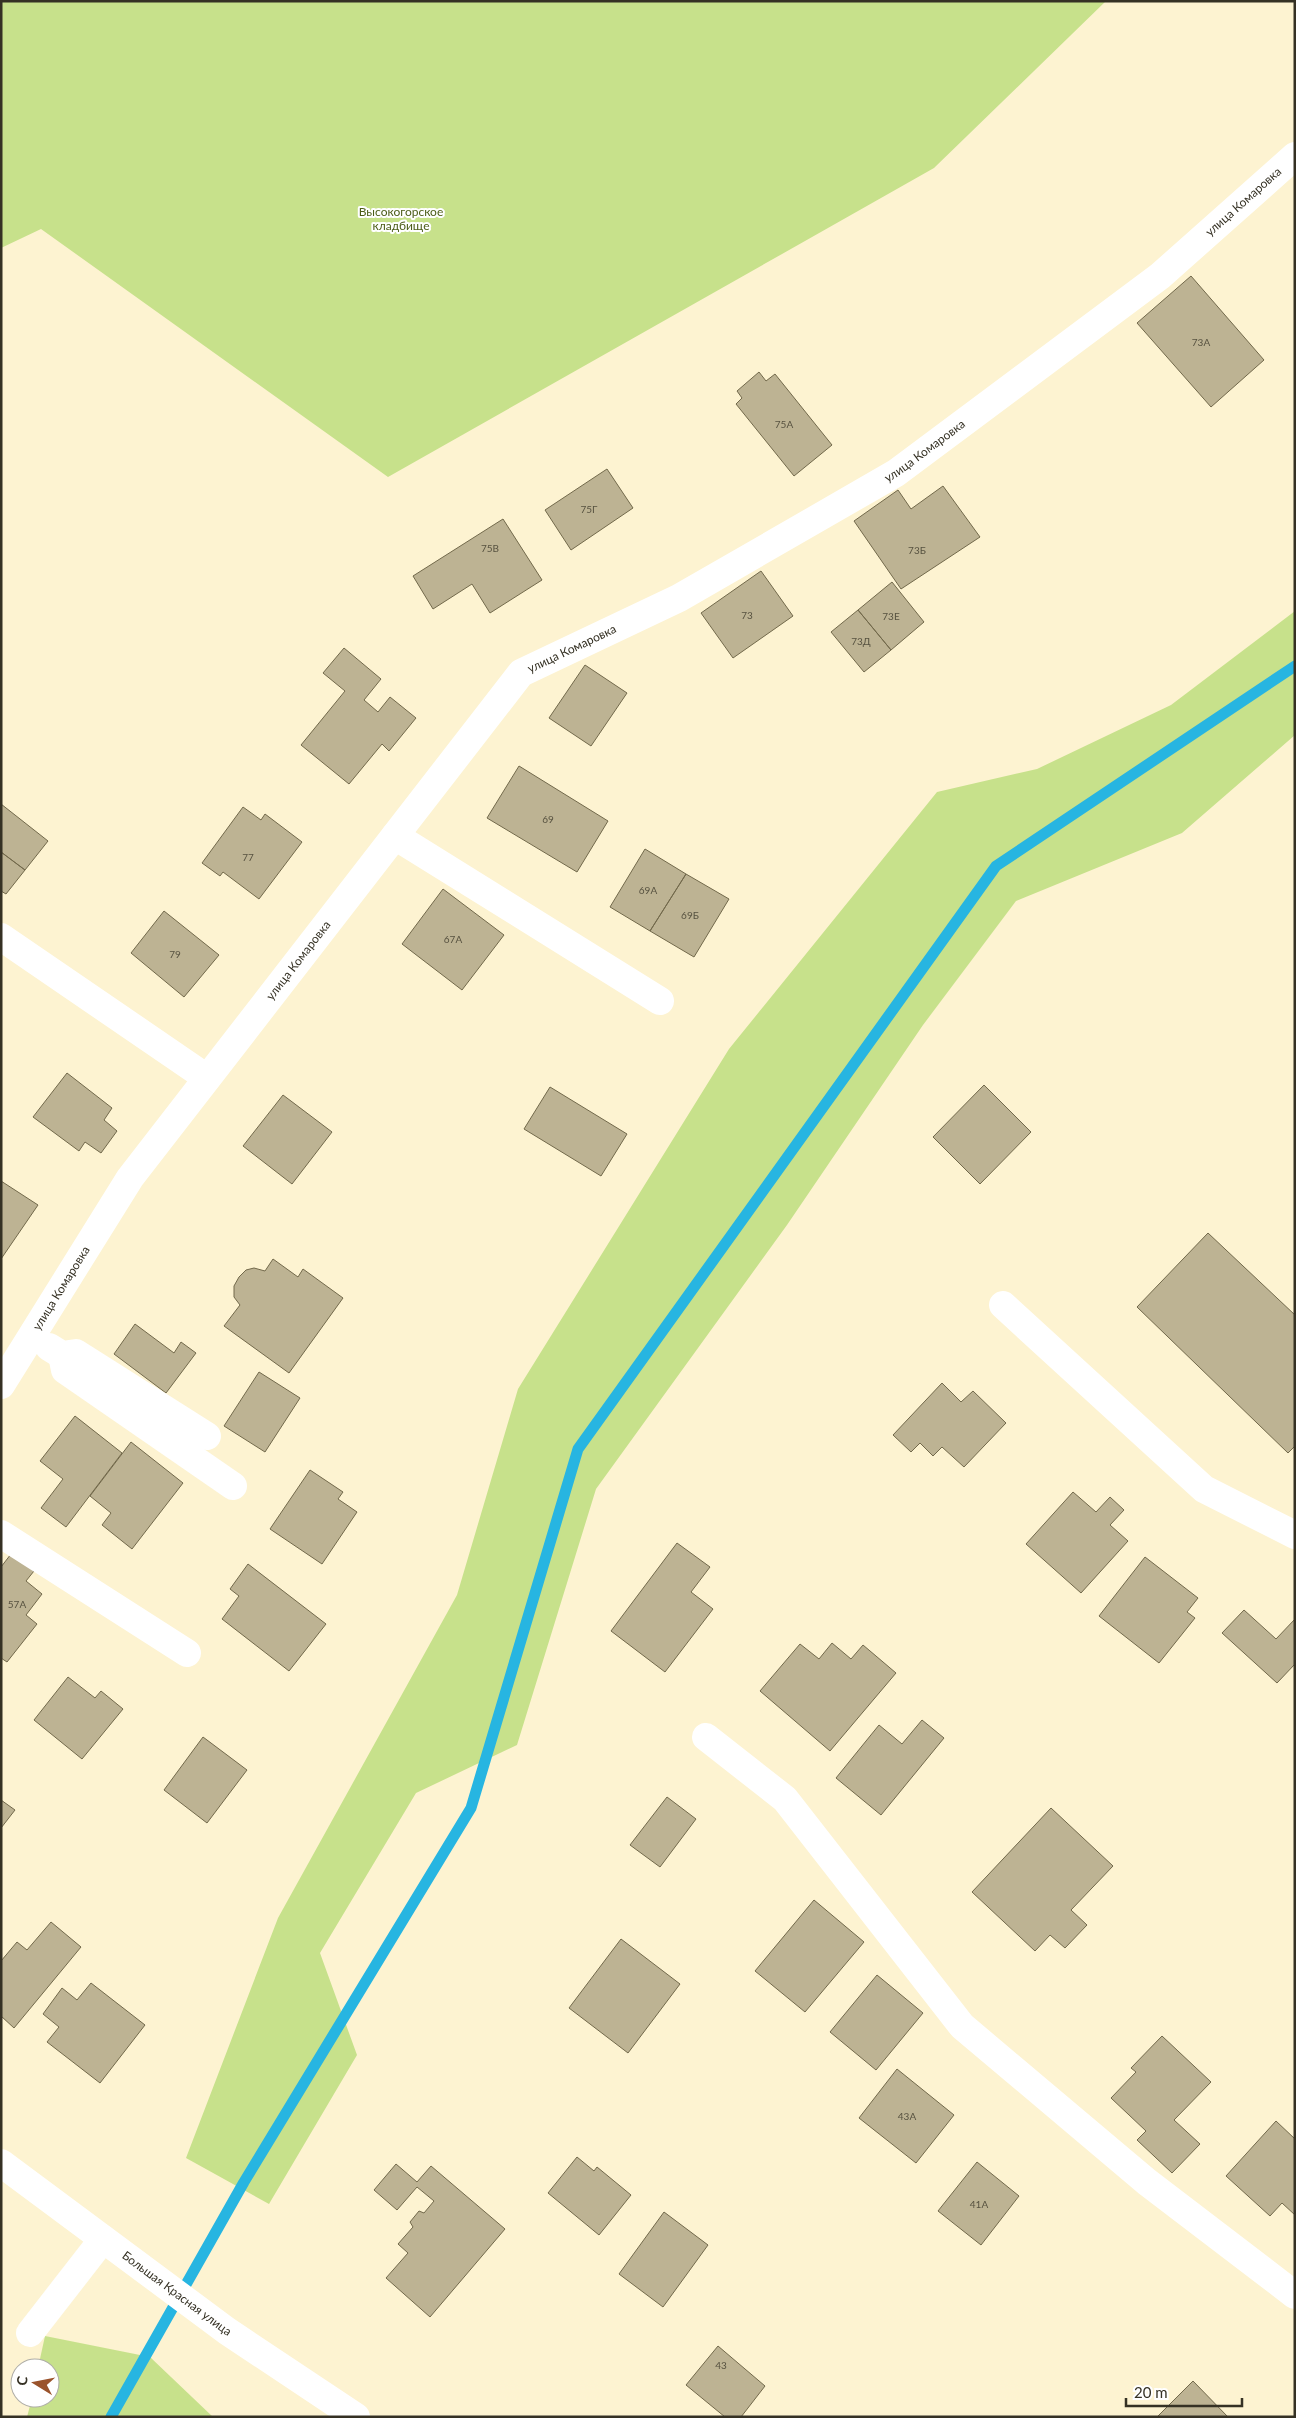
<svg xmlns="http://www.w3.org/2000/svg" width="1296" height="2418" font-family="Lato,sans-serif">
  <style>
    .green { fill: #c7e18b }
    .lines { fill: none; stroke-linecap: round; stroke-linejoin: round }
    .stream { stroke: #27b5e1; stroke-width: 11 }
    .building { fill: #bdb393; stroke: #72694b }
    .minor { stroke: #fff; stroke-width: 28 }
    .major { stroke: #fff; stroke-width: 28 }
    .labels { text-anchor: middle; stroke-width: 4; stroke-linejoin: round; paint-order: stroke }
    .number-label { font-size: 10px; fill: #575240 }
    .street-label { font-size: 12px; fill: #353124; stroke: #fff }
    .park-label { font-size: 12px; fill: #4c5d18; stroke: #fff }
  </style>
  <rect width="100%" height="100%" fill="#fdf3d1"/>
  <path class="green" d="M 1,1 L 1106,1 L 934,168 L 388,477 L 41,229 L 1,248 Z
    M 1295,611 L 1295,735 L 1182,833 L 1016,901 L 923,1025 L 787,1225 L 596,1489 L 517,1745 L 416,1793 L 320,1953 L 357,2055 L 269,2204 L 186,2158 L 278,1918 L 457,1595 L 518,1389 L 729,1049 L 937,792 L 1037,769 L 1171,705 Z
    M 45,2336 L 150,2357 L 213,2417 L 27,2417 L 32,2398 L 50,2398 L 50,2368 L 38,2368 Z"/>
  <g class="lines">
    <path class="stream" d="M 111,2417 L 244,2182 L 471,1808 L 578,1449 L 996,866 L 1295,666"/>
  </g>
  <path class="building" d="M 1191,276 L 1264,360 L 1211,407 L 1137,323 Z
    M 759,372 L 766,381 L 775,374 L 832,445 L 794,476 L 736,404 L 742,398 L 737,391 Z
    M 607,469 L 633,508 L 571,550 L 545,510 Z
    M 943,486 L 980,537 L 901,589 L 854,521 L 898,490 L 911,509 Z
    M 503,519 L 542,580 L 490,613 L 472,584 L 433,609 L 413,576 Z
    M 761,571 L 793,616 L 733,658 L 701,613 Z
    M 892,582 L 924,622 L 891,650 L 858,610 Z
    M 858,610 L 891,650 L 864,672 L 831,632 Z
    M 344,648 L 381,679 L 364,700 L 378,712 L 390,697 L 416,718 L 389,751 L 382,744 L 349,784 L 301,745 L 345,691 L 323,673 Z
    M 585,665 L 627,693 L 591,746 L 549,718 Z
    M 519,766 L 608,821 L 577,872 L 487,818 Z
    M 1,804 L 48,841 L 25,870 L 1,852 Z
    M 243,807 L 261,820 L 265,814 L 302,842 L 259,899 L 223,872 L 220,876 L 202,863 Z
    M 645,849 L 686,874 L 650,931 L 610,907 Z
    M 1,852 L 25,870 L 6,894 L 1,891 Z
    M 686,874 L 729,899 L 694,957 L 650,931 Z
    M 443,889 L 504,935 L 462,990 L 402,944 Z
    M 164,911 L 219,955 L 184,997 L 131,953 Z
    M 67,1073 L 112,1108 L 104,1120 L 117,1131 L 101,1153 L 85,1142 L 79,1151 L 33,1117 Z
    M 984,1085 L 1031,1132 L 980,1184 L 933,1137 Z
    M 550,1087 L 627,1134 L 601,1176 L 524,1129 Z
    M 283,1095 L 332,1132 L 292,1184 L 243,1146 Z
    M 1,1181 L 38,1205 L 1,1259 Z
    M 1208,1233 L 1295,1315 L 1295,1446 L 1288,1453 L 1137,1307 Z
    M 273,1259 L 298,1277 L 303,1269 L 343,1298 L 289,1373 L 224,1326 L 240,1305 L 234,1297 L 234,1286 L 239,1277 L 246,1270 L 254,1268 L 265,1271 Z
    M 135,1324 L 174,1353 L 181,1342 L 196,1353 L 166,1393 L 114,1354 Z
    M 259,1372 L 300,1398 L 265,1452 L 224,1426 Z
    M 942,1383 L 961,1402 L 973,1391 L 1006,1423 L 964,1467 L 942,1447 L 933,1456 L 920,1443 L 911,1452 L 893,1435 Z
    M 75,1416 L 122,1453 L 66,1527 L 41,1508 L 63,1479 L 40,1461 Z
    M 131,1442 L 183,1483 L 132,1549 L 102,1525 L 111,1513 L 90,1496 Z
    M 310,1470 L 343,1492 L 338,1499 L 357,1512 L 322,1564 L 270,1529 Z
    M 1073,1492 L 1096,1512 L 1110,1497 L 1124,1510 L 1110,1525 L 1128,1541 L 1081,1593 L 1026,1544 Z
    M 677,1543 L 710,1567 L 691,1592 L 713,1609 L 665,1672 L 611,1631 Z
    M 11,1554 L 34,1571 L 26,1581 L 42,1594 L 26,1615 L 37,1624 L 7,1662 L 1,1658 L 1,1567 Z
    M 1145,1557 L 1198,1598 L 1187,1612 L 1195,1618 L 1159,1663 L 1099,1616 Z
    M 248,1564 L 326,1624 L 289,1671 L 222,1619 L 239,1596 L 230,1589 Z
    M 1244,1610 L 1276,1639 L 1295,1619 L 1295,1664 L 1277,1683 L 1222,1633 Z
    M 832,1643 L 851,1659 L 863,1645 L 896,1673 L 830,1751 L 760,1691 L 800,1644 L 819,1659 Z
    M 68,1677 L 95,1698 L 101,1691 L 123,1709 L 82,1759 L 34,1720 Z
    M 922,1720 L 944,1738 L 881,1815 L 836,1778 L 879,1725 L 902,1744 Z
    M 203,1737 L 247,1770 L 207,1823 L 164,1790 Z
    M 667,1797 L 696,1819 L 660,1867 L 630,1845 Z
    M 1,1800 L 15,1810 L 1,1828 Z
    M 1051,1808 L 1113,1866 L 1071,1910 L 1087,1925 L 1065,1948 L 1050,1935 L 1035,1951 L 972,1892 Z
    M 814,1900 L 864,1942 L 805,2012 L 755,1971 Z
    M 51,1922 L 81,1947 L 14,2028 L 1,2016 L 1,1961 L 17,1942 L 27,1950 Z
    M 621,1939 L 680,1984 L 628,2053 L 569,2008 Z
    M 877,1975 L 923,2013 L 876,2070 L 830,2032 Z
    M 91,1983 L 145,2025 L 100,2083 L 47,2042 L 59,2027 L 43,2014 L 62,1988 L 77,2000 Z
    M 1162,2036 L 1211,2082 L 1174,2120 L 1200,2144 L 1172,2173 L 1137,2140 L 1146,2131 L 1111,2098 L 1136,2072 L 1131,2068 Z
    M 897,2069 L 954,2115 L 916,2163 L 859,2118 Z
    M 1276,2121 L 1295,2139 L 1295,2215 L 1282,2203 L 1270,2216 L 1226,2176 Z
    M 577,2157 L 594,2171 L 597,2167 L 631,2195 L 599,2235 L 548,2193 Z
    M 977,2162 L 1019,2196 L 981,2245 L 938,2211 Z
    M 396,2164 L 417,2182 L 431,2166 L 505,2229 L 430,2317 L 386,2278 L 408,2253 L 398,2244 L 413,2227 L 410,2222 L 419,2211 L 424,2213 L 434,2201 L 417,2187 L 397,2210 L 374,2190 Z
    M 664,2212 L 708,2245 L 663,2307 L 619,2274 Z
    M 718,2346 L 765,2386 L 741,2417 L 725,2417 L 686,2385 Z
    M 1193,2381 L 1228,2417 L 1157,2417 Z"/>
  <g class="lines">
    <g class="minor">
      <path d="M 395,836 L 660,1001"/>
      <path d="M 1,937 L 207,1078"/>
      <path d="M 1003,1305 L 1204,1489 L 1295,1535"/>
      <path d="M 49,1347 L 62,1355 L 76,1353 L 207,1436"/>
      <path d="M 62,1355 L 65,1370 L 233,1486"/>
      <path id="s1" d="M 1,1385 L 130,1178 L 521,673 L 679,598 L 896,473 L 1160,276 L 1295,156"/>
      <path d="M 1,1534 L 187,1653"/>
      <path d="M 706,1737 L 785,1799 L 962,2026 L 1147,2182 L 1295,2295"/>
      <path d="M 30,2333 L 103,2239"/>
    </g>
    <path class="major" id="s2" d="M 1,2163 L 227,2331 L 356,2417"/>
  </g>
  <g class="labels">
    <g class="number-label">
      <text x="1201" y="346">73А</text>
      <text x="784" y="428">75А</text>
      <text x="589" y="513">75Г</text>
      <text x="490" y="552">75В</text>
      <text x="917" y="554">73Б</text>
      <text x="747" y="619">73</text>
      <text x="891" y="620">73Е</text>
      <text x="861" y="645">73Д</text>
      <text x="548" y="823">69</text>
      <text x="248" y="861">77</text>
      <text x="648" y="894">69А</text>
      <text x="690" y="919">69Б</text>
      <text x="453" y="943">67А</text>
      <text x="175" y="958">79</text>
      <text x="17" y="1608">57А</text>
      <text x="907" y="2120">43А</text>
      <text x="979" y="2208">41А</text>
      <text x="721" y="2369">43</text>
    </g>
    <g class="street-label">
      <text dy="4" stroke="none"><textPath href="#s1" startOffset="1749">улица Комаровка</textPath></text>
      <text dy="4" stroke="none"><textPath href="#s1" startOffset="1344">улица Комаровка</textPath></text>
      <text dy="4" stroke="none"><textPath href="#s1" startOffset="939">улица Комаровка</textPath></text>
      <text dy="4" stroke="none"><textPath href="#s1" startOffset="519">улица Комаровка</textPath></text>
      <text dy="4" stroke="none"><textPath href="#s1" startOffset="114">улица Комаровка</textPath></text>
      <text dy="4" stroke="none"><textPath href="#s2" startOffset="219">Большая Красная улица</textPath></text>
    </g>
    <g class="park-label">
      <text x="401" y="216">Высокогорское<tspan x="401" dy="14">кладбище</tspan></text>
    </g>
  </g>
  <rect width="1296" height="2418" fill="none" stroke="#353124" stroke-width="5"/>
  <g transform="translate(35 2383) rotate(280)"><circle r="24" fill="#ffffff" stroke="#aeada7"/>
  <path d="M0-4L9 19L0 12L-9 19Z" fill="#9a532b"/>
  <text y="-8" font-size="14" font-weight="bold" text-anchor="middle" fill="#353124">С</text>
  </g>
  <path d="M1126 2398v8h116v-8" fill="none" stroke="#353124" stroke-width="2.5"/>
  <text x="1134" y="2398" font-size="15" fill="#353124" stroke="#ffffff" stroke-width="4" paint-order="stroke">20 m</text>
</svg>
